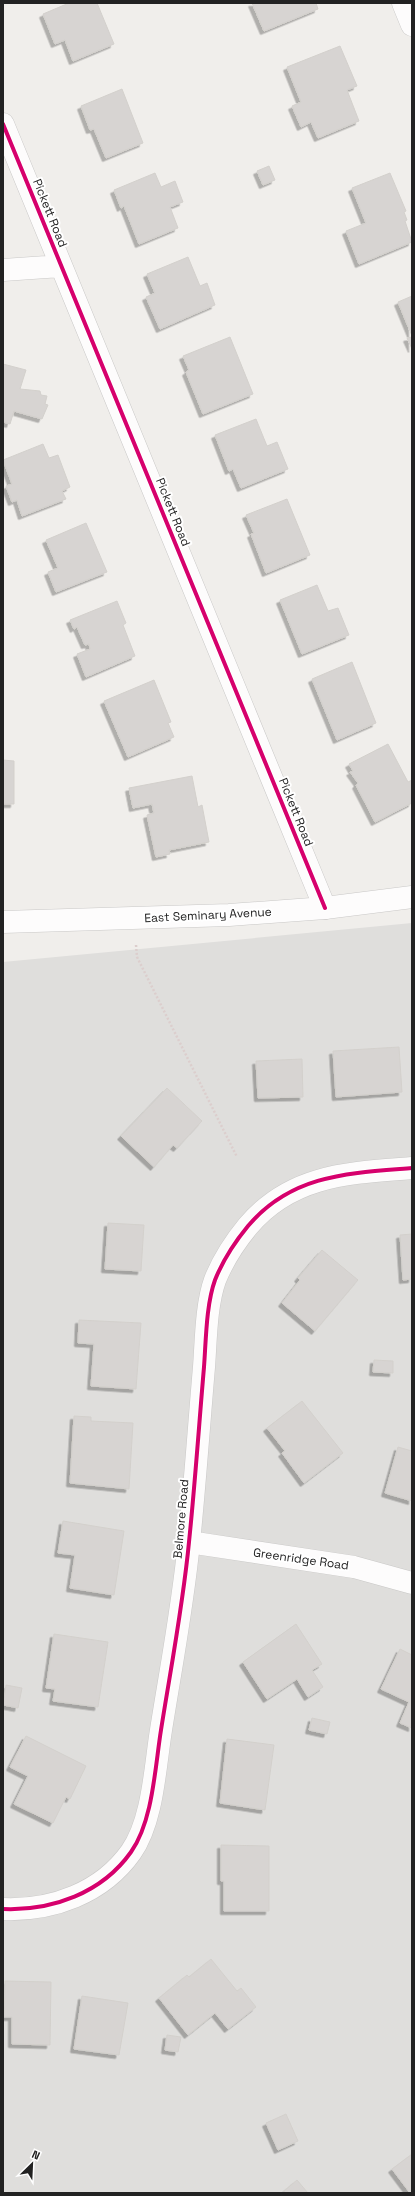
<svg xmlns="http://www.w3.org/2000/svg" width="415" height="2196" font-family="'Space Grotesk',sans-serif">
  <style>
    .residential { fill: #dfdedc }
    .building { fill: #d7d4d2; stroke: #d3d0cc; filter: url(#shadow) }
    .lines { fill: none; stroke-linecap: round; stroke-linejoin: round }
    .minor-casing { stroke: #c9c8c7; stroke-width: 23 }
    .tertiary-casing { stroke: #c9c8c7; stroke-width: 23 }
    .path { stroke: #dccecd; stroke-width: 2.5; stroke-dasharray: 2 2; stroke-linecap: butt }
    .minor { stroke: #fdfcfc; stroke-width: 22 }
    .tertiary { stroke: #fdfcfc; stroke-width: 22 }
    .cycleway-casing { stroke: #fff; stroke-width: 6 }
    .cycleway { stroke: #d6006c; stroke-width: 4 }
    .labels { text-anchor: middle; stroke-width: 4; stroke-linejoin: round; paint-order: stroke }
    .street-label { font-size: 12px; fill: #222; stroke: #fff }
  </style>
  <defs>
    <filter id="shadow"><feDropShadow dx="-3.5" dy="3.5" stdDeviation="0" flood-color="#0004"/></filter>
  </defs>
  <rect width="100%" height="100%" fill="#f0eeeb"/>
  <path class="residential" d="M 412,923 L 412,2193 L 3,2193 L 3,962 Z"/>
  <path class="building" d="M 69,3 L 97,3 L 114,44 L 73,61 L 65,40 L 55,44 L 43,14 Z
    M 252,3 L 316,3 L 318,9 L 264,31 Z
    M 340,46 L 357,86 L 347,90 L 359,121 L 318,138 L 311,122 L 301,127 L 292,106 L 301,102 L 287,67 Z
    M 122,89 L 143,143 L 106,158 L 94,129 L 90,130 L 81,106 Z
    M 269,166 L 275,180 L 263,185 L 257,171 Z
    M 155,173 L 161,187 L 175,181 L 183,202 L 170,207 L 178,228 L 139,244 L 124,206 L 121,208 L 114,190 Z
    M 390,173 L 406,211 L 404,212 L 407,220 L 405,221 L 412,242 L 359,264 L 346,231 L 366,223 L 352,188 Z
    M 188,257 L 200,286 L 207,283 L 215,305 L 160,329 L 146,297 L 155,293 L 147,274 Z
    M 412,296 L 412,336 L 398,302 Z
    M 230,337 L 253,394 L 203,414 L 186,372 L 189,370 L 183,356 Z
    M 412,337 L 412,349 L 407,338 Z
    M 3,364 L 26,370 L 20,389 L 40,391 L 41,395 L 47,396 L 45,404 L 48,405 L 42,419 L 14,411 L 10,424 L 3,422 Z
    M 256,419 L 267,446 L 277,442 L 288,469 L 241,488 L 233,469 L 229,471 L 215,435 Z
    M 43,444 L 49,458 L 58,455 L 70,487 L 62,491 L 66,499 L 22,516 L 17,500 L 12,502 L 6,486 L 12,484 L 3,460 Z
    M 287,499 L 310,555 L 266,573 L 251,534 L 254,533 L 246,515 Z
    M 86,523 L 107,572 L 56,592 L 48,572 L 58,568 L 46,540 Z
    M 317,585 L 328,611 L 338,608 L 349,635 L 302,654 L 280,600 Z
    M 117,601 L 126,623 L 123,625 L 135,656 L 86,677 L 77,654 L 90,649 L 89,644 L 85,645 L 77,627 L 74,629 L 70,620 Z
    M 352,662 L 376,723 L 337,740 L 312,679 Z
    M 154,680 L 171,722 L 168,723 L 174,737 L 128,757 L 104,701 Z
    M 388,744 L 408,782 L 412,780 L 412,803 L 375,822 L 356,785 L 358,783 L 350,772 L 353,771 L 349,764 Z
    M 3,760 L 14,761 L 14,804 L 3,804 Z
    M 192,776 L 198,807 L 202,805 L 209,842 L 169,850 L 170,854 L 156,857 L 147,815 L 154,813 L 152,804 L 133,808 L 129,788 Z
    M 399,1047 L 402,1092 L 336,1097 L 333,1051 Z
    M 302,1059 L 303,1097 L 258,1098 L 256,1061 Z
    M 167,1088 L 202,1121 L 177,1148 L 173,1145 L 154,1167 L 121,1136 Z
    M 108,1223 L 144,1225 L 141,1271 L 105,1269 Z
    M 412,1234 L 412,1279 L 403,1280 L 400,1235 Z
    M 322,1250 L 358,1280 L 315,1331 L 282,1303 L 300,1280 L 298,1278 Z
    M 79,1320 L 141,1323 L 136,1389 L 91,1386 L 94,1344 L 78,1343 Z
    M 374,1360 L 393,1361 L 393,1373 L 373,1372 Z
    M 302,1401 L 343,1453 L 304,1483 L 282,1453 L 285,1451 L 267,1428 Z
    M 74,1416 L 91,1417 L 91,1421 L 133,1423 L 129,1489 L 70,1483 Z
    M 398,1447 L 412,1451 L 412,1501 L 385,1493 Z
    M 63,1521 L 124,1531 L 114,1595 L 70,1588 L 75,1555 L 58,1553 Z
    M 296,1624 L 322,1664 L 312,1670 L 323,1687 L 308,1697 L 297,1679 L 267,1699 L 243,1662 Z
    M 54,1634 L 108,1642 L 98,1707 L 53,1701 L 55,1689 L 46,1688 Z
    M 400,1649 L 412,1655 L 412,1728 L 400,1723 L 409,1702 L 381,1689 Z
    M 6,1685 L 22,1688 L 18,1708 L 3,1705 Z
    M 312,1718 L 330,1722 L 327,1734 L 309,1730 Z
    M 26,1736 L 86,1766 L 70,1799 L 66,1797 L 53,1823 L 14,1804 L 28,1776 L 10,1767 Z
    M 227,1739 L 274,1745 L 265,1810 L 220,1803 Z
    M 221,1845 L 269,1846 L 269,1911 L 224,1911 L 224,1881 L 221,1881 Z
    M 211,1959 L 237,1991 L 241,1988 L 256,2007 L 228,2029 L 215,2013 L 188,2035 L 159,1998 L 187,1975 L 189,1977 Z
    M 5,1981 L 51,1982 L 50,2045 L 12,2044 L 12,2017 L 4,2017 Z
    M 82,1996 L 128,2003 L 119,2055 L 74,2049 Z
    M 167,2035 L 181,2037 L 178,2052 L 165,2050 Z
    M 286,2114 L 298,2141 L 278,2150 L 266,2123 Z
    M 412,2154 L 412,2193 L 410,2193 L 392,2169 Z
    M 297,2180 L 308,2193 L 285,2193 L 284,2191 Z"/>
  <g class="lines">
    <defs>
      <path id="minor" d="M 403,3 L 412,25
        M 3,124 L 325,908
        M 3,270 L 61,266
        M 189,1542 L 354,1567 L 412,1583
        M 3,1909 C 52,1911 102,1893 131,1852 C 153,1821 155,1767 161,1730 C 171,1667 183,1605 189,1542 C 195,1484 199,1425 204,1367 C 206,1341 206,1305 215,1280 C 223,1260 234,1243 248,1226 C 292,1174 350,1173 412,1168"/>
      <path id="tertiary" d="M 3,922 L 229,915 L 325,908 L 412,897"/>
    </defs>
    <use href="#minor" class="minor-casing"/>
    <use href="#tertiary" class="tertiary-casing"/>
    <path class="path" d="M 136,945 L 137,957 L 237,1157"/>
    <use href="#minor" class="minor"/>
    <use href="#tertiary" class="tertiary"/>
    <defs>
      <path id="cycleway" d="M 3,124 L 325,908
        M 3,1909 C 52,1911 102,1893 131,1852 C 153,1821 155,1767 161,1730 C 171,1667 183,1605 189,1542 C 195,1484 199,1425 204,1367 C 206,1341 206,1305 215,1280 C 223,1260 234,1243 248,1226 C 292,1174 350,1173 412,1168"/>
    </defs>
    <use href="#cycleway" class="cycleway-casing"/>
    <use href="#cycleway" class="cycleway"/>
  </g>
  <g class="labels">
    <g class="street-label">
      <text transform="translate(50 213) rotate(68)" y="4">Pickett Road</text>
      <text transform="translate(173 512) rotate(68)" y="4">Pickett Road</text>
      <text transform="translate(296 812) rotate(68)" y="4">Pickett Road</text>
      <text transform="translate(208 915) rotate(-3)" y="4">East Seminary Avenue</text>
      <text transform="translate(181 1519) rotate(-85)" y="4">Belmore Road</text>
      <text transform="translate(301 1559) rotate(8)" y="4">Greenridge Road</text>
    </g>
  </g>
  <rect width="415" height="2196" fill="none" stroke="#222222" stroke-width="8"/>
  <g transform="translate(32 2164) rotate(24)" stroke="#ffffff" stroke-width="3" paint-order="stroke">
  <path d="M0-3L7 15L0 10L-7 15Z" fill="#222222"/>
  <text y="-6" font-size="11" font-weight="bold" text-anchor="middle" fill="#222222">N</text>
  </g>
</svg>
